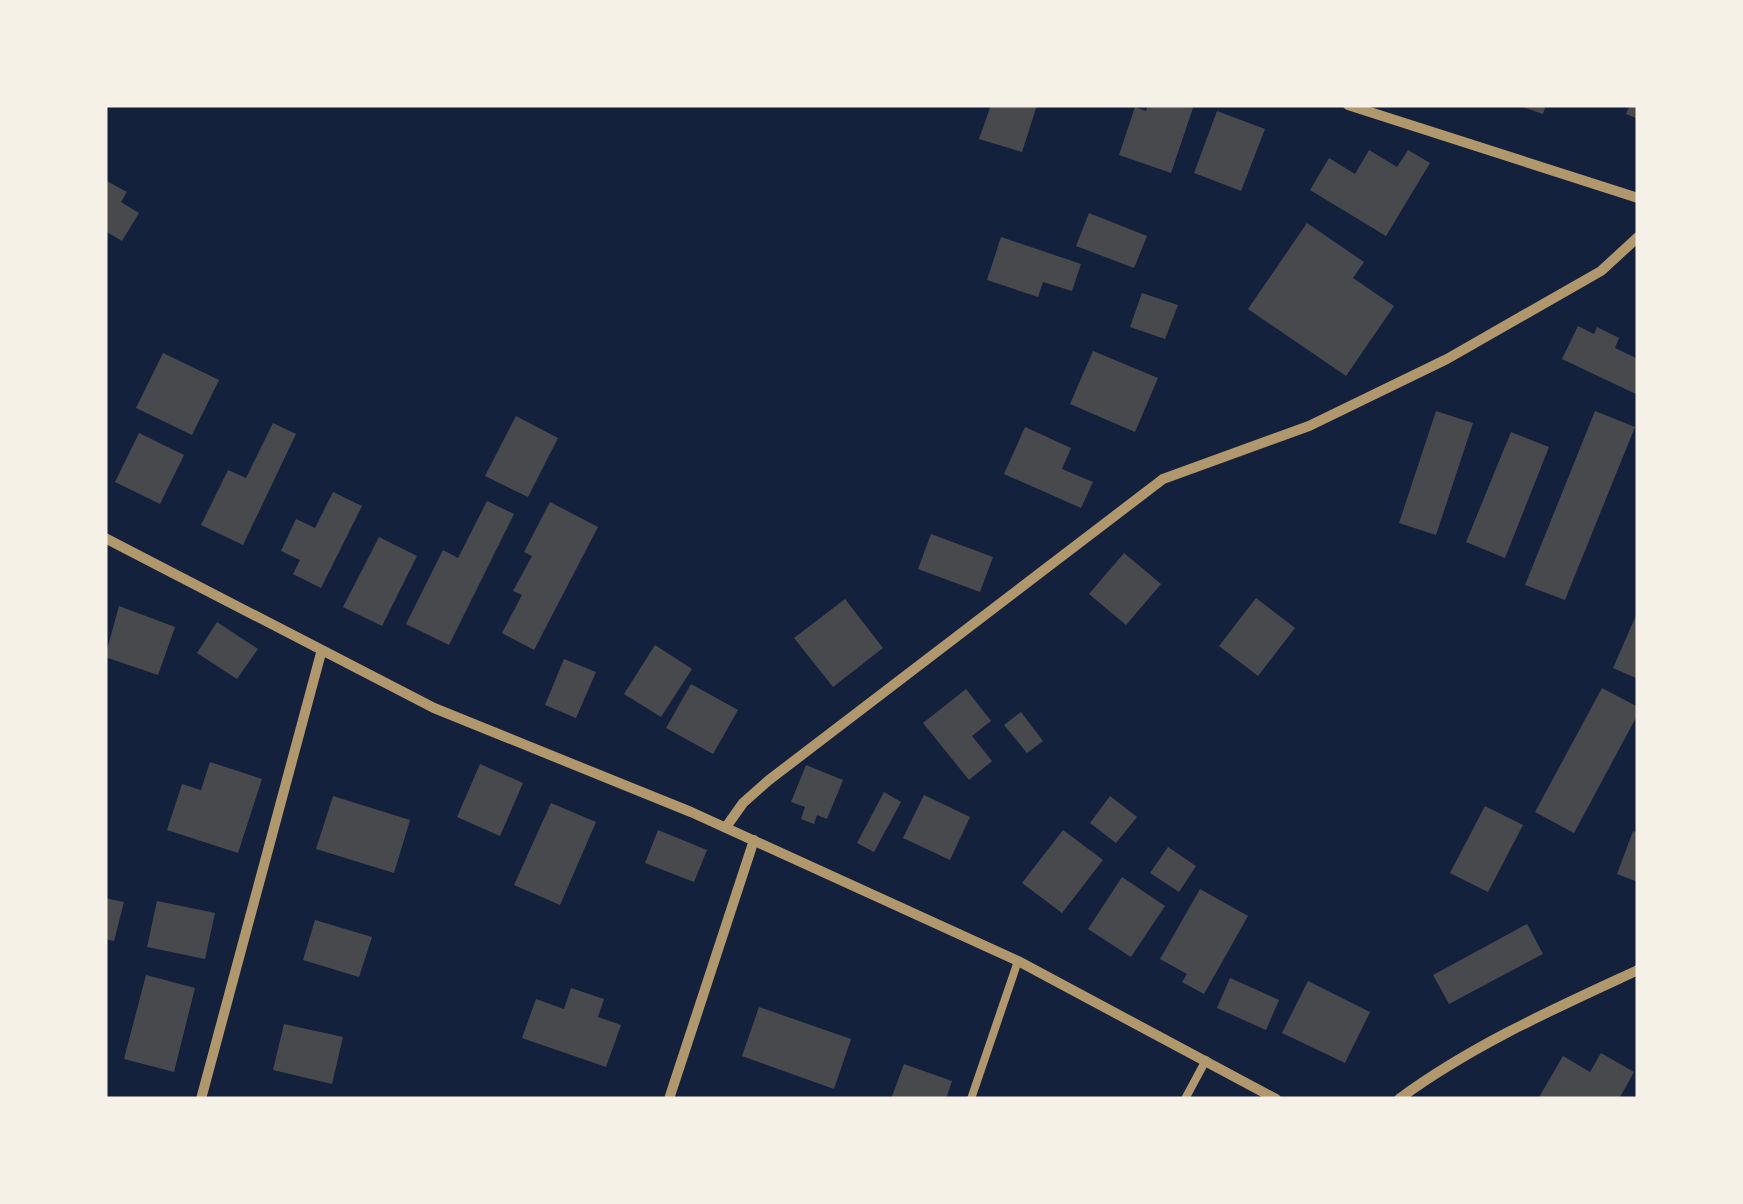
<svg xmlns="http://www.w3.org/2000/svg" width="1743" height="1204" font-family="Roboto,sans-serif">
  <style>
    .building { fill: #48494c }
    .lines { fill: none; stroke-linecap: round; stroke-linejoin: round }
    .service { stroke: #b1986c; stroke-width: 8 }
    .minor { stroke: #b1986c; stroke-width: 10 }
  </style>
  <rect width="100%" height="100%" fill="#14213d"/>
  <path class="building" d="M 991,105 L 1037,105 L 1022,152 L 979,139 Z
    M 1148,105 L 1194,105 L 1171,173 L 1119,155 L 1135,107 L 1146,111 Z
    M 1517,105 L 1546,105 L 1543,114 Z
    M 1630,105 L 1638,105 L 1638,119 L 1626,114 Z
    M 1217,111 L 1265,129 L 1241,191 L 1194,173 Z
    M 1369,150 L 1397,167 L 1408,150 L 1430,163 L 1386,236 L 1310,190 L 1329,158 L 1355,174 Z
    M 105,180 L 127,192 L 121,202 L 139,213 L 122,241 L 105,231 Z
    M 1089,213 L 1147,236 L 1134,268 L 1076,246 Z
    M 1307,223 L 1364,262 L 1353,278 L 1394,306 L 1346,376 L 1248,309 Z
    M 1001,237 L 1081,264 L 1072,291 L 1043,282 L 1038,297 L 987,280 Z
    M 1142,293 L 1178,305 L 1165,339 L 1130,327 Z
    M 1578,326 L 1594,334 L 1597,327 L 1619,338 L 1615,348 L 1638,359 L 1638,395 L 1562,359 Z
    M 1093,351 L 1158,378 L 1135,432 L 1070,404 Z
    M 163,353 L 219,380 L 192,435 L 136,408 Z
    M 1436,411 L 1473,423 L 1436,535 L 1399,523 Z
    M 1595,411 L 1635,427 L 1565,600 L 1525,585 Z
    M 516,416 L 558,438 L 528,497 L 485,476 Z
    M 273,423 L 296,434 L 243,545 L 201,525 L 228,470 L 246,478 Z
    M 1025,427 L 1071,448 L 1062,469 L 1093,482 L 1081,508 L 1004,474 Z
    M 1511,432 L 1549,447 L 1505,558 L 1466,542 Z
    M 139,433 L 184,455 L 160,504 L 115,482 Z
    M 333,492 L 362,506 L 321,588 L 293,574 L 300,560 L 281,551 L 296,519 L 315,528 Z
    M 487,501 L 514,514 L 449,645 L 406,624 L 443,550 L 458,558 Z
    M 550,502 L 598,527 L 534,650 L 502,633 L 522,595 L 513,591 L 532,556 L 524,552 Z
    M 931,534 L 993,557 L 980,592 L 918,569 Z
    M 379,537 L 417,556 L 382,626 L 343,607 Z
    M 1124,553 L 1161,584 L 1126,625 L 1089,594 Z
    M 1256,598 L 1295,628 L 1258,676 L 1219,646 Z
    M 845,599 L 883,648 L 833,687 L 794,638 Z
    M 119,606 L 175,627 L 158,675 L 105,657 Z
    M 1638,611 L 1638,679 L 1613,668 Z
    M 217,622 L 258,649 L 237,679 L 197,653 Z
    M 655,645 L 692,669 L 661,717 L 624,694 Z
    M 564,659 L 596,672 L 576,718 L 545,705 Z
    M 691,684 L 738,710 L 713,754 L 666,728 Z
    M 1602,688 L 1638,707 L 1638,714 L 1574,833 L 1535,812 Z
    M 966,689 L 991,721 L 972,736 L 992,761 L 969,780 L 923,723 Z
    M 1021,712 L 1043,741 L 1027,753 L 1004,725 Z
    M 210,762 L 262,779 L 238,853 L 167,830 L 182,784 L 201,790 Z
    M 480,764 L 523,783 L 500,836 L 457,817 Z
    M 806,765 L 843,780 L 827,819 L 817,815 L 814,824 L 801,819 L 805,807 L 791,802 Z
    M 884,792 L 901,802 L 874,852 L 857,843 Z
    M 924,795 L 970,817 L 950,860 L 903,838 Z
    M 333,796 L 410,820 L 394,873 L 316,849 Z
    M 1110,796 L 1137,817 L 1116,843 L 1090,823 Z
    M 551,803 L 596,822 L 560,905 L 514,885 Z
    M 1485,806 L 1523,825 L 1488,892 L 1450,873 Z
    M 658,830 L 707,850 L 694,882 L 645,863 Z
    M 1063,830 L 1103,860 L 1062,913 L 1022,883 Z
    M 1633,831 L 1638,833 L 1638,882 L 1617,874 Z
    M 1168,847 L 1196,866 L 1179,892 L 1150,873 Z
    M 1122,877 L 1165,906 L 1131,957 L 1088,929 Z
    M 1200,889 L 1248,916 L 1204,994 L 1182,982 L 1187,974 L 1160,959 Z
    M 105,898 L 124,902 L 114,941 L 105,939 Z
    M 157,901 L 215,913 L 205,959 L 147,947 Z
    M 315,920 L 372,937 L 359,977 L 303,960 Z
    M 1527,924 L 1543,954 L 1449,1004 L 1433,975 Z
    M 146,975 L 195,988 L 174,1072 L 124,1059 Z
    M 1230,978 L 1279,1000 L 1266,1030 L 1217,1008 Z
    M 1308,981 L 1370,1012 L 1345,1063 L 1282,1033 Z
    M 571,988 L 604,999 L 598,1017 L 621,1025 L 606,1067 L 522,1038 L 536,999 L 564,1009 Z
    M 759,1007 L 851,1039 L 834,1089 L 742,1056 Z
    M 284,1024 L 343,1037 L 332,1084 L 273,1070 Z
    M 1601,1053 L 1634,1072 L 1619,1099 L 1538,1099 L 1563,1056 L 1590,1072 Z
    M 904,1064 L 952,1081 L 946,1099 L 891,1099 Z"/>
  <g class="lines">
    <path class="service" d="M 971,1099 L 1018,961
      M 1185,1099 L 1206,1060"/>
    <path class="minor" d="M 1348,105 L 1638,198
      M 105,538 L 434,708 L 691,812 L 1018,961 L 1276,1099
      M 726,827 L 743,803 L 769,780 L 1163,479 L 1309,426 L 1447,359 L 1601,271 L 1638,237
      M 201,1099 L 321,653
      M 669,1099 L 754,840
      M 1399,1099 C 1472,1045 1556,1008 1638,970"/>
  </g>
  <rect width="1743" height="1204" fill="none" stroke="#f6f1e7" stroke-width="215"/>
</svg>
